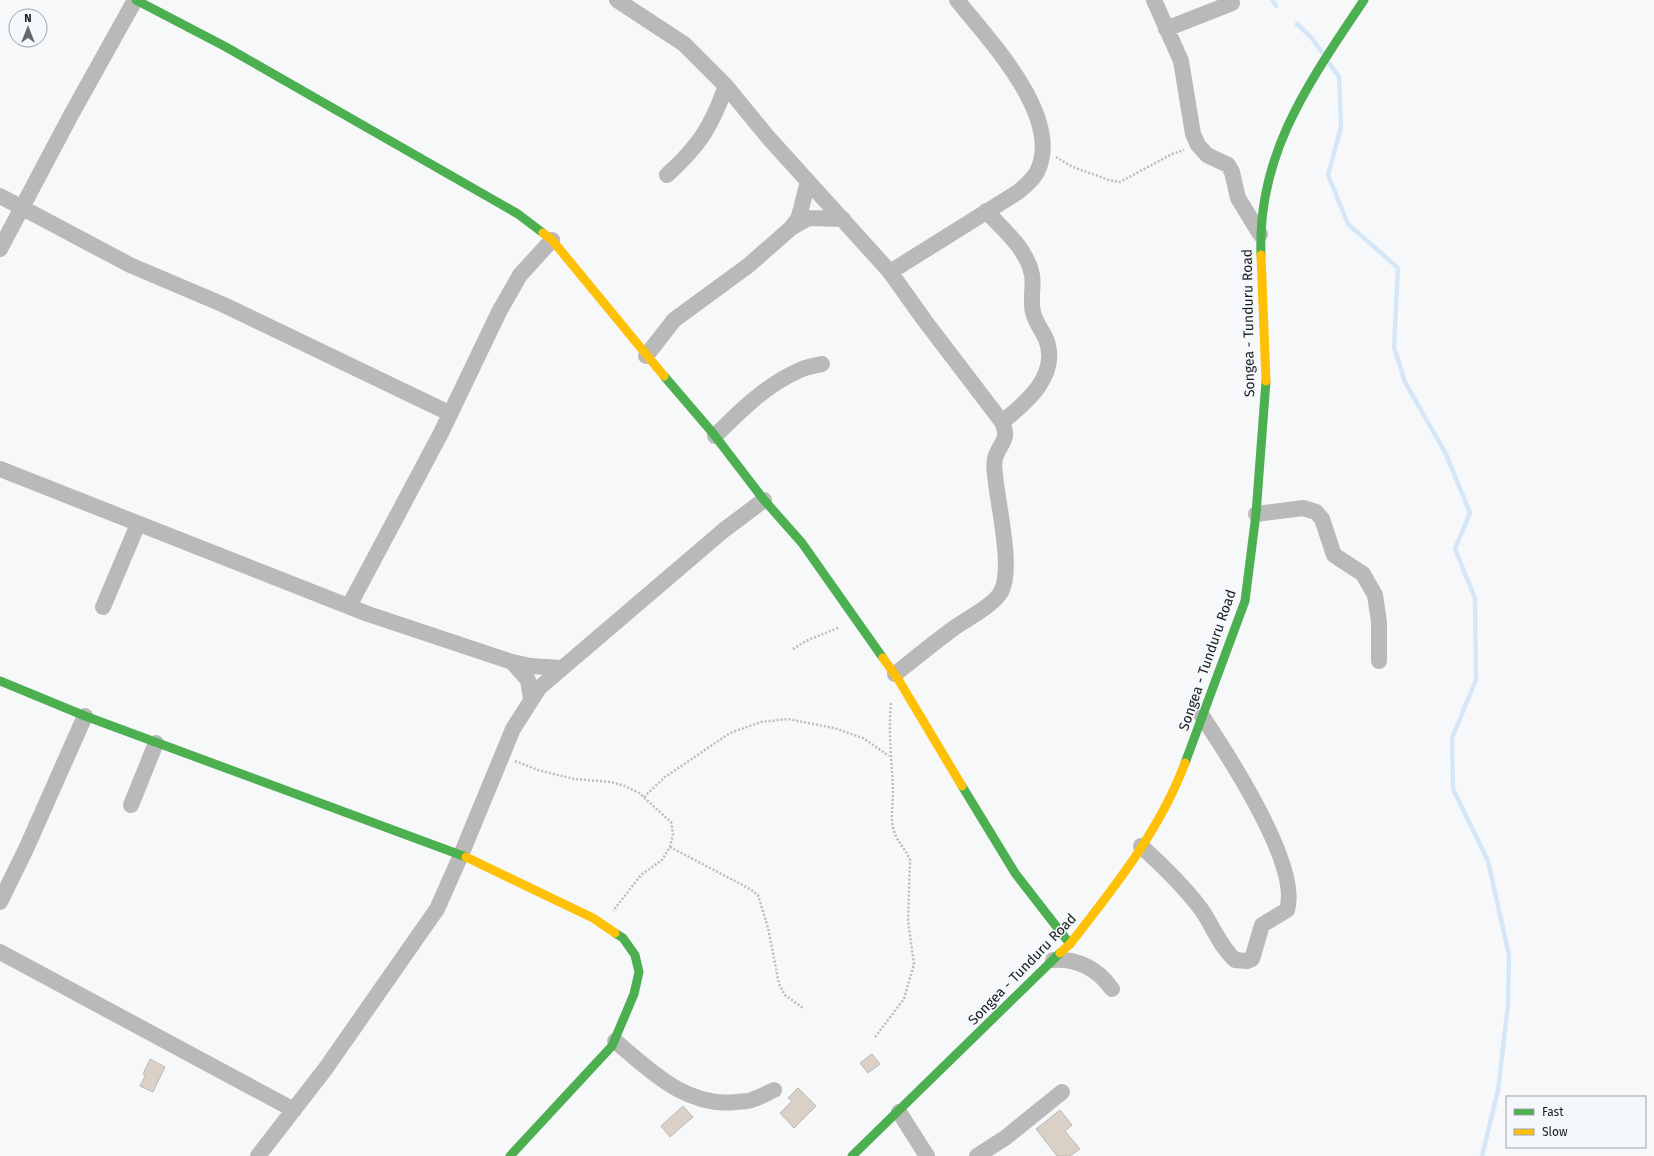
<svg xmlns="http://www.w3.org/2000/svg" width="1654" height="1156" font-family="'Fira Sans',sans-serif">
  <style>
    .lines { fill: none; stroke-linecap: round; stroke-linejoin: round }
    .stream { stroke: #d5e6f6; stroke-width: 4.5 }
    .building { fill: #dad0c6; stroke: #bbb }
    .path { stroke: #bcbcbe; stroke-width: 2.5; stroke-dasharray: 2 2; stroke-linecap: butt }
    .street { stroke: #bab9b9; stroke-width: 16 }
    .fast { stroke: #4caf50; stroke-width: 9 }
    .slow { stroke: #ffc107; stroke-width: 9 }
    .labels { text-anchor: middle; stroke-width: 3; stroke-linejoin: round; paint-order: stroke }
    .street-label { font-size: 14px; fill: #1a1b1d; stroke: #f4f8fc }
  </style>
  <rect width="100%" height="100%" fill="#f6f8fa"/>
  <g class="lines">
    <path class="stream" d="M 1272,0 L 1276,6
      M 1297,24 L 1311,37 L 1322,52
      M 1329,63 L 1339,77 L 1341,127 L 1328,175 L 1348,224 L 1398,268 L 1394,347 L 1405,382 L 1446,454 L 1470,513 L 1455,549 L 1475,598 L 1476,680 L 1452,738 L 1453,789 L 1488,861 L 1509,955 L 1508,1005 L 1498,1090 L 1482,1156"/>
  </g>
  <path class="building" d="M 872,1054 L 880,1064 L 868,1073 L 860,1063 Z
    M 150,1059 L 165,1067 L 153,1092 L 140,1086 L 145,1076 L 143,1074 Z
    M 798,1088 L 816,1106 L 794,1128 L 780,1113 L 792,1101 L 788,1098 Z
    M 683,1106 L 693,1117 L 670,1137 L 661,1126 Z
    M 1060,1110 L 1072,1125 L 1065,1131 L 1080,1149 L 1070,1156 L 1057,1156 L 1036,1129 Z"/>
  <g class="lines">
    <path class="path" d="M 1056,157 L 1073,167 L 1109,180 L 1120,182 L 1172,154 L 1184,150
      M 793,649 L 806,641 L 840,627
      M 515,761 L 538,770 L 574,779 L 611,782 L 625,786 L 639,793 L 671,822 L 673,834 L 670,847 L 662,860 L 641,875 L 613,911
      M 644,797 L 665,777 L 730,733 L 761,722 L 788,719 L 834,728 L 863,738 L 889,756
      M 670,847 L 750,889 L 758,895 L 768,928 L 779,984 L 785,995 L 803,1008
      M 875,1037 L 904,999 L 914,964 L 908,921 L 910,860 C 906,849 897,842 894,831 C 890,819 893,804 893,791 C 892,761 888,733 891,703"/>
    <path class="street" d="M 617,0 L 684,44 L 726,86 L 767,136 L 890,272 L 925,321 L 1002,422 C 1009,438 1003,440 997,453 C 994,459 994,468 995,474 C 997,502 1014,568 1001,592 C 992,607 964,620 950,631 C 931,645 913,660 895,674
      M 1154,0 L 1181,61 L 1193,134 L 1198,145 L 1207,155 L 1228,165 L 1232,172 L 1238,198 L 1260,234
      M 1166,29 L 1232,3
      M 667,175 C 700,145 711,127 726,86
      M 0,196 L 130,265 L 224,305 L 449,413
      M 986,211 C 1004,230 1027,249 1032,275 C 1034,287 1030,300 1033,312 C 1035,322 1042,330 1046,339 C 1060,375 1026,403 1002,422
      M 791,228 L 808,218 L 843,219
      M 0,249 L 71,115 L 135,0
      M 890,272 L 1018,192 C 1025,186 1032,181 1037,172 C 1064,118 989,40 957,0
      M 646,356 L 674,320 L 749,265 L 791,228 L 798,219 L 801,209 L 808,181
      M 715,436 C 739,412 766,385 798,371 C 805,367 814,366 822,364
      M 0,469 L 368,614 L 512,662 L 531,666 L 561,668
      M 1256,514 L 1303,508 L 1316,512 L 1322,519 L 1334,555 L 1363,574 L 1375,595 L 1379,622 L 1379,661
      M 349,606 L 441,433 L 499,312 L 520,275 L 552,240
      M 103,607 L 138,524
      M 512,662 L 528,680 L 531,699
      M 131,805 L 156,743
      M 1141,846 C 1163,866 1183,885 1201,909 C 1213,926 1219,945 1235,960 L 1247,961 L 1252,959 L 1262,925 L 1287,910 C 1301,866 1228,755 1202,716
      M 0,902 L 26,849 L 85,716
      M 0,952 L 294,1110
      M 1053,960 C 1077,958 1098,969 1112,989
      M 615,1041 C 650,1070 686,1108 736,1102 C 742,1101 749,1102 754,1099 C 761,1097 767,1093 774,1090
      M 899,1112 L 927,1156
      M 258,1156 L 326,1068 L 437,909 L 461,855 L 513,729 L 539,688 L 724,530 L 764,500
      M 977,1156 L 1005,1138 L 1062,1092"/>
    <path class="fast" d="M 136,0 L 226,47 L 518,214 L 543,233
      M 1261,255 C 1257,153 1310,81 1364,0
      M 664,376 L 712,432 L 764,500 L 802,543 L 883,658
      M 0,681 L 85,716 L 466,857
      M 1185,763 L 1245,601 L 1256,514 L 1266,381
      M 962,786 L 1015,873 L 1070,944
      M 510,1156 L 612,1046 L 634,994 L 639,972 L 635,955 L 623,938 L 615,933
      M 852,1156 L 1060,953"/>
    <path class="slow" d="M 543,233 L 552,240 L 664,376
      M 1261,255 L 1266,381
      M 883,658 L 898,679 L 962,786
      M 466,857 L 593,918 L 615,933
      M 1060,953 L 1070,944 C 1114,888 1160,830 1185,763"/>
  </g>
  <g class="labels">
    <g class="street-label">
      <text transform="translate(1248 323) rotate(-91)" y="5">Songea - Tunduru Road</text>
      <text transform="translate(1207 660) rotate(-71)" y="5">Songea - Tunduru Road</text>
      <text transform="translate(1022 969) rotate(-46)" y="5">Songea - Tunduru Road</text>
    </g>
  </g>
  <rect x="1506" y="1096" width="140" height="52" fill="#f4f8fc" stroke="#9da0a3"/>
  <rect x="1514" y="1109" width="20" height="6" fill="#4caf50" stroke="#9da0a3"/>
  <text x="1542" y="1116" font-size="12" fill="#1a1b1d">Fast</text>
  <rect x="1514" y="1129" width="20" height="6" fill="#ffc107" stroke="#9da0a3"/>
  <text x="1542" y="1136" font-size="12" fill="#1a1b1d">Slow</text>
  <g transform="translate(28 28)"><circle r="19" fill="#f4f8fc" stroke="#9da0a3"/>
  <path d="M0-3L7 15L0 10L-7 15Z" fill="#67686a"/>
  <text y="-6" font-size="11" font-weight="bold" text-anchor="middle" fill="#1a1b1d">N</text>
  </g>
</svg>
